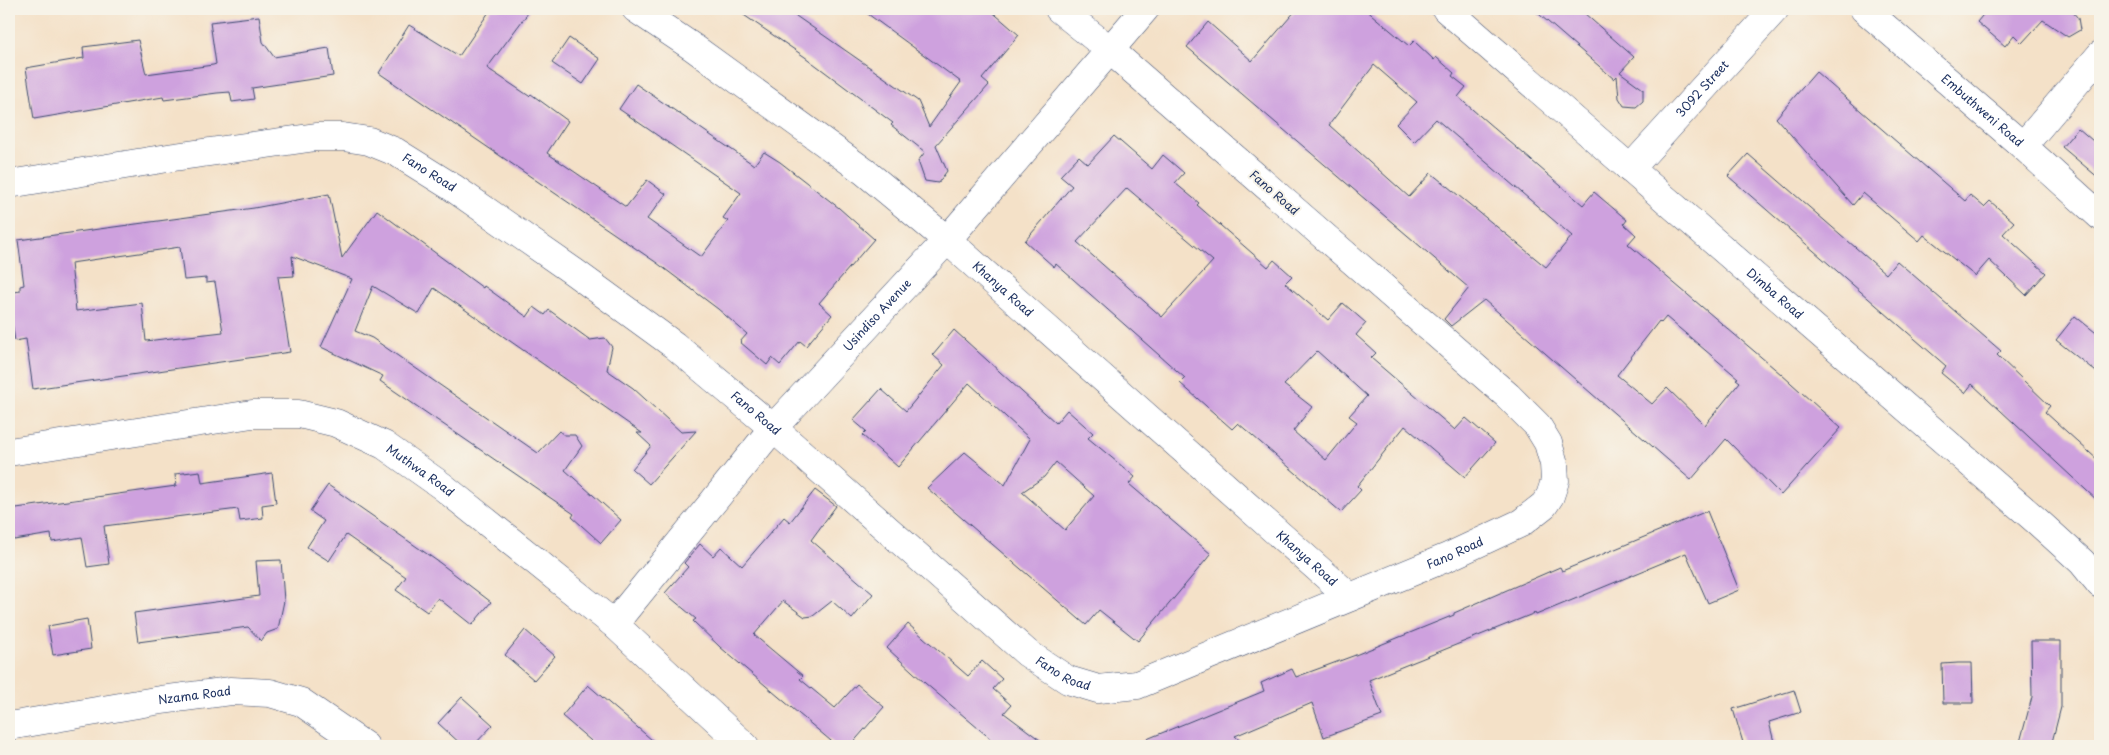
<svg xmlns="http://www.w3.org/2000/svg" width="2109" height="755" font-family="'Playpen Sans',sans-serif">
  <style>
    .building { fill: #cea1de; fill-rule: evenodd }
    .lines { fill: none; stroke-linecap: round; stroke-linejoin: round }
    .minor-casing { stroke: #3c4a6e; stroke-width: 29 }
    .tertiary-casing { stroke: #3c4a6e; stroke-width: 29 }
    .minor { stroke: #fff; stroke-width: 28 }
    .tertiary { stroke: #fff; stroke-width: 28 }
    .labels { text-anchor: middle; stroke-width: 4; stroke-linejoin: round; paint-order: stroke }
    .street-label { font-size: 12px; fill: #1b2f5e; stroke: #f7f3e8 }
  </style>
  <rect width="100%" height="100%" fill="#f7f3e8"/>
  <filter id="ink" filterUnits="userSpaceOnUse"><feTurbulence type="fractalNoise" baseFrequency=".02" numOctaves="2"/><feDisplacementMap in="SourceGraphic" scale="10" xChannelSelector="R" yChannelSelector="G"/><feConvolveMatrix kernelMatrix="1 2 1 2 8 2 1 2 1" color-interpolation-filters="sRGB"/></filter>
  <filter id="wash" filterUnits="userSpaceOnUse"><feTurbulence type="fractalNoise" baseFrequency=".0096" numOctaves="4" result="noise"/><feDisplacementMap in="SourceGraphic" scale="20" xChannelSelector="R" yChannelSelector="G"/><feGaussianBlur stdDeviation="1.12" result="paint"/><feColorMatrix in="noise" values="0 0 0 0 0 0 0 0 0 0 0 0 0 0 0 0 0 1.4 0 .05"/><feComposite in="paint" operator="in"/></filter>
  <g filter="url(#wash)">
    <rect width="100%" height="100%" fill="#f4e1c8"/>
    <g id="blocks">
      <path class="building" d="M 491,9 L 531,9 L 487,68 L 529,96 L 531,94 L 568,121 L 547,153 L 626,207 L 647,180 L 666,194 L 647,219 L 701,257 L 728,221 L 723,218 L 741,193 L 619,109 L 636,84 L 754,165 L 764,152 L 780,162 L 839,208 L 874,239 L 819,303 L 832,315 L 806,346 L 800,341 L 780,365 L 772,358 L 767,365 L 740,342 L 747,334 L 718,309 L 657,263 L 379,73 L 409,25 L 459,56 Z
        M 735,9 L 786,9 L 918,101 L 929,127 L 961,82 L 861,9 L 989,9 L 1019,35 L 982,79 L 989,85 L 936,145 L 947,171 L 938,183 L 925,181 L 918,161 L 925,152 L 891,125 L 893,123 L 805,57 Z
        M 1297,9 L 1365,9 L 1409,46 L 1414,41 L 1434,60 L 1436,57 L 1454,73 L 1452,76 L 1466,87 L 1458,97 L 1583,205 L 1594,192 L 1627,220 L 1624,224 L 1636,235 L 1628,244 L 1781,374 L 1841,428 L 1781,495 L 1726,439 L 1691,480 L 1484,300 L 1451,326 L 1444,319 L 1469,288 L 1187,47 L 1208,22 L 1252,61 ZM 1374,65 L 1417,102 L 1396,124 L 1414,142 L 1436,119 L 1572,236 L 1546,267 L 1431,173 L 1409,197 L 1329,125 ZM 1666,317 L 1738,378 L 1736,379 L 1740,382 L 1705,425 L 1667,388 L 1652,404 L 1617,375 L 1659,321 L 1661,323 Z
        M 1533,9 L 1588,9 L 1584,13 L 1634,57 L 1620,72 L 1643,89 L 1643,101 L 1636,107 L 1624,106 L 1619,98 L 1617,76 L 1614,79 Z
        M 1986,9 L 2070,9 L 2078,18 L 2080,30 L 2068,37 L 2043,20 L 2022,43 L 2014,35 L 2005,46 L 1977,22 L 1987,10 Z
        M 259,16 L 263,42 L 274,57 L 329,48 L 333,76 L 252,88 L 254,99 L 232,102 L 230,92 L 217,93 L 164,100 L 163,97 L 34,119 L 26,68 L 84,58 L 83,47 L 138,40 L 146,74 L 213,65 L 216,64 L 210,22 Z
        M 569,38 L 600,59 L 583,84 L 552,63 Z
        M 1816,72 L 1965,201 L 1970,195 L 1984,207 L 1990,201 L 2014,222 L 2003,234 L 2046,273 L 2026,295 L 1989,260 L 1975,276 L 1924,235 L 1919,241 L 1863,193 L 1853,205 L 1776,118 Z
        M 2078,128 L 2100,147 L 2100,179 L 2062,147 Z
        M 1114,136 L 1152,169 L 1163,155 L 1184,173 L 1175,183 L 1199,203 L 1197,205 L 1268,267 L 1274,260 L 1292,276 L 1285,283 L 1328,320 L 1343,303 L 1366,323 L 1356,335 L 1376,353 L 1371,358 L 1455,430 L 1466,418 L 1495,443 L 1465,477 L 1405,426 L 1357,486 L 1361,490 L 1341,512 L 1238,423 L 1232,429 L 1180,383 L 1185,378 L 1056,264 L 1054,267 L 1025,241 L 1072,186 L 1060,176 L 1079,156 L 1088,164 ZM 1127,188 L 1213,261 L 1162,317 L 1077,242 ZM 1317,351 L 1367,396 L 1349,416 L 1357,422 L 1326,460 L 1293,431 L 1312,407 L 1284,385 Z
        M 1748,154 L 1886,274 L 1897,261 L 2001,351 L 1997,355 L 2050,406 L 2045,412 L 2100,462 L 2100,503 L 1972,384 L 1965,393 L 1941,373 L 1946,366 L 1728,176 Z
        M 329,194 L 342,258 L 377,210 L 483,288 L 484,286 L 527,317 L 534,307 L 545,315 L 549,310 L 590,340 L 605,338 L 612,347 L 607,370 L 633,388 L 681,432 L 696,431 L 649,484 L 632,469 L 651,446 L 637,433 L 642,433 L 434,288 L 419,314 L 373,286 L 355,331 L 372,338 L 538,453 L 559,431 L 564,435 L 575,435 L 582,446 L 565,470 L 621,520 L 601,543 L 572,517 L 574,514 L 380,381 L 383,376 L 321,347 L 352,279 L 292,256 L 294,276 L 278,277 L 290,352 L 33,389 L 26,339 L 15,341 L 9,304 L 9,293 L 20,291 L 20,286 L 24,285 L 18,240 L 254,208 ZM 180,247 L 184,280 L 206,278 L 206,283 L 215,282 L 223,332 L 146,341 L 142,303 L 76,311 L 71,263 Z
        M 2075,316 L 2100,336 L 2100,375 L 2056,340 Z
        M 954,330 L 1056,423 L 1067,410 L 1093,433 L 1088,438 L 1135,477 L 1129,484 L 1211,554 L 1138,641 L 1099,610 L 1086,625 L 927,488 L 965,452 L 1005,485 L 1030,439 L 969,383 L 898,467 L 862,435 L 866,431 L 853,420 L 881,389 L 906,411 L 944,365 L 933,355 ZM 1056,462 L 1094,496 L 1065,530 L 1022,492 L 1044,477 Z
        M 200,471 L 202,483 L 272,473 L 276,503 L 262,505 L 263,518 L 240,521 L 238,509 L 104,526 L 109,564 L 87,567 L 82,537 L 52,542 L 51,534 L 14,540 L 9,509 L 176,486 L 175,474 Z
        M 328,485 L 440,563 L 491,602 L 472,625 L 438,598 L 427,612 L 396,590 L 406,577 L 346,535 L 329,561 L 307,547 L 324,521 L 310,511 Z
        M 815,490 L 836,506 L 811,540 L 873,594 L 852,619 L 832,601 L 813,616 L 805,617 L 783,601 L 754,635 L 803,676 L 800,679 L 835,708 L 857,684 L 884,707 L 850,746 L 837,746 L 818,730 L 720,647 L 693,621 L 696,619 L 665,593 L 688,567 L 684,563 L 700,544 L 713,556 L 721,547 L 742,566 L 784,517 L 790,522 Z
        M 1707,511 L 1739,590 L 1708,603 L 1686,553 L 1536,615 L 1535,613 L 1369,680 L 1382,716 L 1324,737 L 1312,703 L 1235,736 L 1246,746 L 1130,746 L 1264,691 L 1261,683 L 1292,669 L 1296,677 L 1353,656 L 1454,615 L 1454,613 L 1560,567 L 1562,571 Z
        M 281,560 L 284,601 L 278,629 L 267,633 L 261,641 L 248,627 L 138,642 L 134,613 L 259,596 L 256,561 Z
        M 87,619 L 91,649 L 53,655 L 48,626 Z
        M 908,624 L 968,676 L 982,661 L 1002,679 L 993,689 L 1011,705 L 1004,713 L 1048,746 L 999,746 L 925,683 L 887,648 Z
        M 525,630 L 555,656 L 534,680 L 505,655 Z
        M 2031,641 L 2061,641 L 2061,707 L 2051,746 L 2019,746 L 2032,697 Z
        M 1958,663 L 1972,663 L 1973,703 L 1943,703 L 1942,664 Z
        M 588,685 L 659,746 L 597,746 L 562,716 Z
        M 1794,690 L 1801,712 L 1769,722 L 1775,746 L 1744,746 L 1733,709 Z
        M 462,697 L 493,725 L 473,746 L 463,746 L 438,723 Z"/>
    </g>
  </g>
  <g filter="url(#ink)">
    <use href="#blocks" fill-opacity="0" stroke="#3c4a6e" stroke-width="1"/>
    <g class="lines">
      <defs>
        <g id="minor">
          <path id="s1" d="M 636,9 L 694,48 L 865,172 L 947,240 L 1350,597"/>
          <path id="s2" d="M 1446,9 L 2038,522 L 2082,562 L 2100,584"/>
          <path d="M 2023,146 L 2100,55"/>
          <path id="s3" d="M 1630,169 L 1775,9"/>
          <path id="s4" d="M 9,184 L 174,157 L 316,137 L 343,137 L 369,141 L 396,152 L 452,187 L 574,272 L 674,345 L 773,428 L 1027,653 L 1068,680 L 1098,689 L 1137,685 L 1448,557 L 1521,523 L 1544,505 L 1550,496 L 1555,481 L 1554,464 L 1548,443 L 1537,425 L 1508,396 L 1110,50 L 1059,9"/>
          <path id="s5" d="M 9,452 L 252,414 L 299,414 L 336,423 L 384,445 L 442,486 L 614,624 L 745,746"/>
          <path id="s6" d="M 614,624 L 773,428 L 947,240 L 1145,9"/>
          <path id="s7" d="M 9,726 L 161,700 L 231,691 L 270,693 L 301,702 L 365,746"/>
        </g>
        <g id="tertiary">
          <path id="s8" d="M 1864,9 L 2023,146 L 2100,216"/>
        </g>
      </defs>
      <use href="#minor" class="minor-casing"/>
      <use href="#tertiary" class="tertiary-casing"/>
      <use href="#minor" class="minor"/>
      <use href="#tertiary" class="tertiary"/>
    </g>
  </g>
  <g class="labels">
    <g class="street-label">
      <text dy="4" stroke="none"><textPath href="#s3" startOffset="108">3092 Street</textPath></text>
      <text dy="4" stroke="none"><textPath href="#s8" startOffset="156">Embuthweni Road</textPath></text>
      <text dy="4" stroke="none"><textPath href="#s4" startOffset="432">Fano Road</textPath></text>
      <text transform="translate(1274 193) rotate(41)" y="4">Fano Road</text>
      <text dy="4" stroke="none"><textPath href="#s1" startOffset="462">Khanya Road</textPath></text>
      <text dy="4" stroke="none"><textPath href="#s2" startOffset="435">Dimba Road</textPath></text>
      <text dy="4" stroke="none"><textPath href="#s6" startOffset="406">Usindiso Avenue</textPath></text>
      <text dy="4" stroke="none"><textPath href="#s4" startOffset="838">Fano Road</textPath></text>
      <text dy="4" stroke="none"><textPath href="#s5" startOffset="428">Muthwa Road</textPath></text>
      <text dy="4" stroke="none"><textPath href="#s4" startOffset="1664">Fano Road</textPath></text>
      <text dy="4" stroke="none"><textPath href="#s1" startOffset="868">Khanya Road</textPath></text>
      <text dy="4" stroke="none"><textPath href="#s4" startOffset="1242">Fano Road</textPath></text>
      <text dy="4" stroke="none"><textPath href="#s7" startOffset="188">Nzama Road</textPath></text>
    </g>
  </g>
  <rect width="2109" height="755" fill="none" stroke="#f7f3e8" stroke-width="30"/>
</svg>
